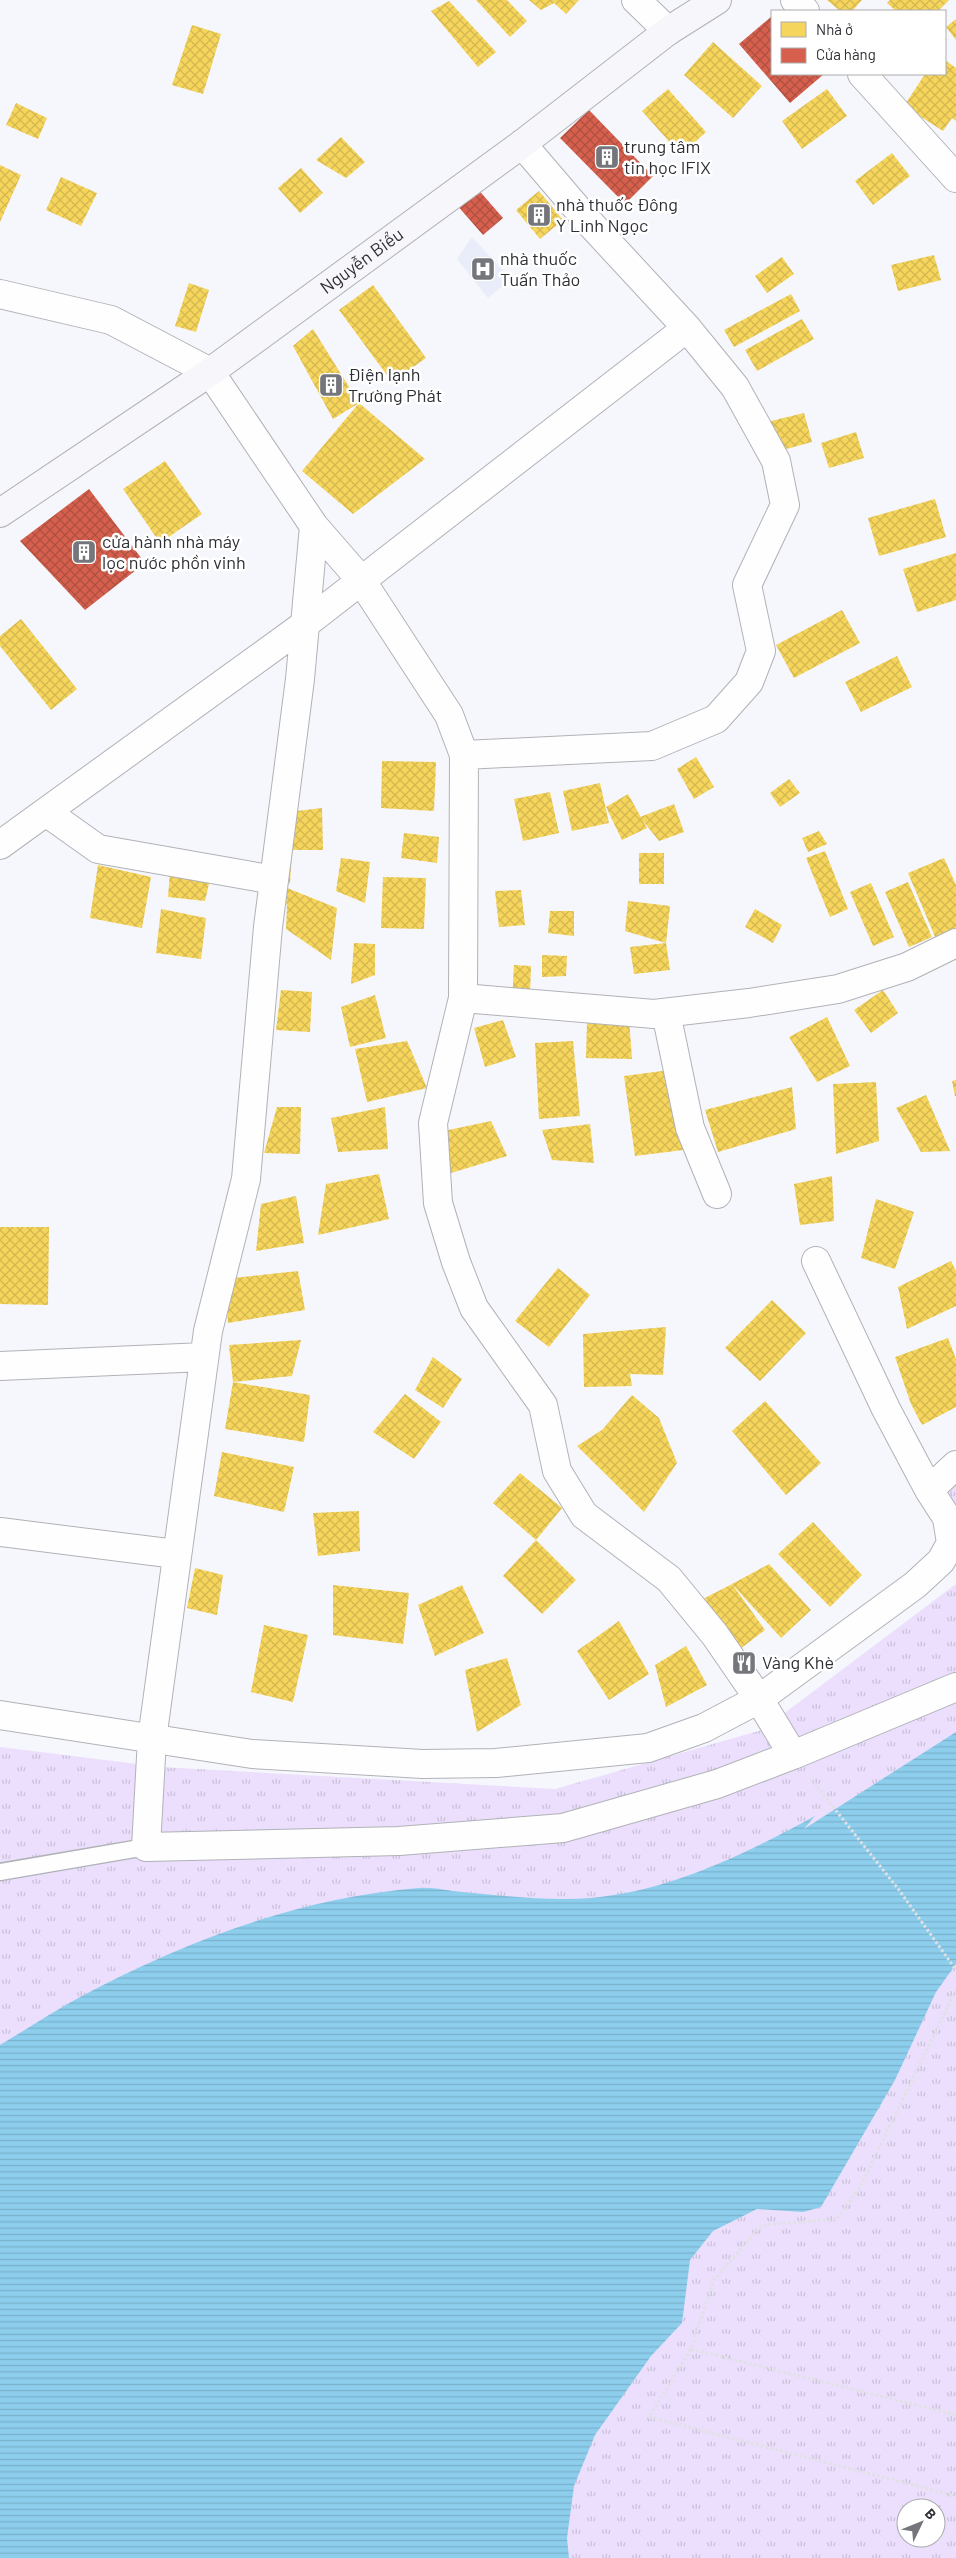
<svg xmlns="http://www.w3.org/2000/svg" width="956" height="2558" font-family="Barlow,sans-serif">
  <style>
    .built { fill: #e9edf9 }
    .park { fill: url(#park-tufts); fill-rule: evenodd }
    .water { fill: url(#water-rules) }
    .homes { fill: url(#homes-cross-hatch) }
    .shops { fill: url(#shops-cross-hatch) }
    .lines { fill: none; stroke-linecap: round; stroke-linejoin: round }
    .lane-casing { stroke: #b1b2b7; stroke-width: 19 }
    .street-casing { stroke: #b1b2b7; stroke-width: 30 }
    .secondary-casing { stroke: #b1b2b7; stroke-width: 30 }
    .path { stroke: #e0e1e2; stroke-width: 3; stroke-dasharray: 2.5 2.5; stroke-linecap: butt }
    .lane { stroke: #fefeff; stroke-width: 16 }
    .street { stroke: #fefeff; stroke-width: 28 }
    .secondary { stroke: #f7f6fa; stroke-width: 28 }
    .labels { text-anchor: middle; stroke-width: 5; stroke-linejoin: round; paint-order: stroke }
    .poi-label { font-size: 18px; fill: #2e3035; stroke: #fff; text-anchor: start }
    .street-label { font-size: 18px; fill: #2e3035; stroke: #fff }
  </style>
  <defs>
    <pattern id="park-tufts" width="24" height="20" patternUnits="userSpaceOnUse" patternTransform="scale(1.25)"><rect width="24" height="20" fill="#ebdffd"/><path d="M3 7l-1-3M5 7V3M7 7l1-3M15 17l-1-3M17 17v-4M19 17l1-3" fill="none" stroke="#cac0d9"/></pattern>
    <pattern id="water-rules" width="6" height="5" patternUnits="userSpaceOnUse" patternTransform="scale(1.25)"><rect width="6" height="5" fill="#8dceed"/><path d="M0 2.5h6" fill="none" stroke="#7ab1cc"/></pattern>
    <pattern id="homes-cross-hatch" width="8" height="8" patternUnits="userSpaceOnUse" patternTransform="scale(1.25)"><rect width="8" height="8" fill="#f6d55c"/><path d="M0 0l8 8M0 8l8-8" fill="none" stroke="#d3b751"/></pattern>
    <pattern id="shops-cross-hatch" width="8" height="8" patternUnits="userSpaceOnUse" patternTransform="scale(1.25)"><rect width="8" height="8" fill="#d6604d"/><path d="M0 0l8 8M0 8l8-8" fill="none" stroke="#ae5041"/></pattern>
  </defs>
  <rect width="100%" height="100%" fill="#f6f7fc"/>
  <path class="built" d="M 472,237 L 511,279 L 488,298 L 457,259 Z"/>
  <path class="park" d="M 956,1480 L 956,1542 L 936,1492 Z
    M 956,1584 L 956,2558 L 0,2558 L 0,1747 L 161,1767 L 555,1789 L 762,1730 ZM 906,2508 L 936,2508 L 936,2538 L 906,2538 Z"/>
  <path class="water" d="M 956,1732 L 956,1964 L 936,1992 L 895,2080 L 821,2207 L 803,2212 L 757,2209 L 713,2231 L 690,2260 L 682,2323 L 651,2356 L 595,2435 L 574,2486 L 567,2538 L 569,2558 L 0,2558 L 0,2045 C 27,2029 54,2011 82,1996 C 185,1941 302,1897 419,1888 C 433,1887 448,1891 462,1892 C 495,1895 529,1899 562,1899 C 652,1900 738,1858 815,1816 L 804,1829 Z"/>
  <path class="homes" d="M 476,0 L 507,0 L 527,21 L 510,37 Z
    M 529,0 L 579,0 L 566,14 L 554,3 L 541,10 Z
    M 827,0 L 862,0 L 852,11 L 840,11 Z
    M 890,0 L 949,0 L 938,11 L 896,11 L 887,3 Z
    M 449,1 L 496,52 L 478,67 L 431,11 Z
    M 956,19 L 956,40 L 946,27 Z
    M 192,25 L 221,34 L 203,94 L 172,85 Z
    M 713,42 L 762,86 L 733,118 L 684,75 Z
    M 945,60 L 956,68 L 956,121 L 952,118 L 943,131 L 904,106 L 925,74 L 945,74 Z
    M 668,89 L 706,132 L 681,155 L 642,111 Z
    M 827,89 L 847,116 L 802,149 L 782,121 Z
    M 16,103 L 47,118 L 38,139 L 6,125 Z
    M 341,137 L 365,162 L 346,178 L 316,160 Z
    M 892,153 L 910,176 L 873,205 L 855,181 Z
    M 0,165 L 21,175 L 0,222 Z
    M 301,168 L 323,193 L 300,213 L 278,188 Z
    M 61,177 L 97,193 L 81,226 L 46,210 Z
    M 539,191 L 563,220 L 540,239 L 516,210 Z
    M 934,255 L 941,280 L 898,291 L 891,265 Z
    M 782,257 L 794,274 L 767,293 L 755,276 Z
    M 189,283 L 209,290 L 196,332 L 175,326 Z
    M 373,285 L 426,358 L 392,382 L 339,310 Z
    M 791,294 L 800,311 L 734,347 L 724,330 Z
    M 802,319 L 814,339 L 757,371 L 745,350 Z
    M 313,329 L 359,403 L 333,419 L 293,346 Z
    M 359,403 L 425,459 L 353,514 L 302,471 Z
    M 804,413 L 812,442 L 779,451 L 771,421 Z
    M 856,432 L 864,458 L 829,468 L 821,443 Z
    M 165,461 L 202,514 L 160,543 L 123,489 Z
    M 935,499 L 946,537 L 879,556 L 868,518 Z
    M 956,553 L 956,600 L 917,612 L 903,569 Z
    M 842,610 L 860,643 L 794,678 L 776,645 Z
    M 21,619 L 77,689 L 51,710 L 0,646 L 0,636 Z
    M 897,656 L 912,687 L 861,712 L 845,682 Z
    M 696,757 L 714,787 L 694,799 L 677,769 Z
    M 382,761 L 436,762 L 434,811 L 381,808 Z
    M 789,779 L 800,793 L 780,807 L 770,793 Z
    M 600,783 L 609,823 L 572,831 L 563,791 Z
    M 550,792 L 559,833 L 523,841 L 514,799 Z
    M 628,794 L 647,828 L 622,840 L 606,807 Z
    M 674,804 L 684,832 L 659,841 L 640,817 Z
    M 322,808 L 323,850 L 292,850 L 288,812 Z
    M 819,831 L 827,844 L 808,852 L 802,838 Z
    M 404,833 L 439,837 L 437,863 L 401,858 Z
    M 282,848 L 292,850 L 290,884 L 279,875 Z
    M 825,851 L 848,909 L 830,917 L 806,858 Z
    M 639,853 L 664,853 L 664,884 L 639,884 Z
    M 341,858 L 370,862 L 365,903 L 336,891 Z
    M 944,858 L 956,885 L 956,930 L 936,939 L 908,873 Z
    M 98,865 L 151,877 L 142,928 L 90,918 Z
    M 170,872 L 211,875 L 205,901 L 168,897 Z
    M 383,877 L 426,878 L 424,929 L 381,928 Z
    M 908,882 L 932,937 L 909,947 L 885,892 Z
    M 871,883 L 894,937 L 873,946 L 850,892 Z
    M 282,886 L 337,908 L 331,960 L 286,929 L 287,906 Z
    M 521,890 L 525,925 L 499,927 L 495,891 Z
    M 628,901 L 670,906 L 666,943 L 625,931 Z
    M 161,909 L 206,918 L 201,959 L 156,953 Z
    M 755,909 L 782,925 L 773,943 L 745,927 Z
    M 550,911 L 574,911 L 574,936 L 548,933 Z
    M 354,943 L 375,944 L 375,975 L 351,984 Z
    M 666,943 L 670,970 L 634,974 L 630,947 Z
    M 542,955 L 567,956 L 566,976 L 542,977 Z
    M 514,965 L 531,966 L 530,996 L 512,1003 Z
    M 281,990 L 312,992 L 310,1032 L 276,1030 Z
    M 883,990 L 898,1013 L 871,1033 L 854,1010 Z
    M 375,995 L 386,1038 L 350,1047 L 341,1007 Z
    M 827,1017 L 850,1066 L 817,1082 L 789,1037 Z
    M 629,1019 L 632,1059 L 586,1058 L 587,1020 Z
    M 503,1020 L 516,1057 L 485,1067 L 474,1028 Z
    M 407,1041 L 427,1088 L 367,1102 L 355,1049 Z
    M 573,1041 L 580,1116 L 539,1119 L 535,1043 Z
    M 670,1070 L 683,1150 L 635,1156 L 624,1076 Z
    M 956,1080 L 956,1096 L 955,1096 L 952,1081 Z
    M 876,1082 L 879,1141 L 836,1154 L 833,1084 Z
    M 792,1087 L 796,1129 L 718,1152 L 705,1110 Z
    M 926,1095 L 950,1151 L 921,1152 L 896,1108 Z
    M 277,1107 L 301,1107 L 300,1154 L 264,1153 Z
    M 385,1107 L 388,1149 L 338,1152 L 331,1118 Z
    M 491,1121 L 507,1156 L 451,1173 L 439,1132 Z
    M 590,1124 L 594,1163 L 552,1160 L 542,1130 Z
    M 379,1174 L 389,1219 L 318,1235 L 326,1184 Z
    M 832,1176 L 834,1221 L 800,1225 L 794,1184 Z
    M 296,1196 L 304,1243 L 256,1251 L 261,1204 Z
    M 876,1199 L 914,1212 L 895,1269 L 861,1258 Z
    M 0,1227 L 49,1227 L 48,1305 L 0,1304 Z
    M 951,1261 L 956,1271 L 956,1306 L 907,1329 L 898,1287 Z
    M 558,1268 L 590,1295 L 549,1347 L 515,1321 Z
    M 298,1271 L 305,1310 L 228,1323 L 225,1279 Z
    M 772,1300 L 806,1333 L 760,1381 L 725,1348 Z
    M 666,1327 L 663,1375 L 630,1374 L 632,1386 L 584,1387 L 583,1334 Z
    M 948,1338 L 956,1359 L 956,1407 L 922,1425 L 911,1404 L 895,1357 Z
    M 301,1340 L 292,1376 L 233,1382 L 229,1345 Z
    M 433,1357 L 462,1379 L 443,1408 L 415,1390 Z
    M 233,1382 L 310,1395 L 304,1442 L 225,1429 Z
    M 405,1394 L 441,1422 L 414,1459 L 373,1432 Z
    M 632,1395 L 659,1418 L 677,1463 L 644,1512 L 577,1446 L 602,1430 Z
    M 765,1401 L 821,1463 L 786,1495 L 732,1431 Z
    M 222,1452 L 294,1467 L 284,1512 L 214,1496 Z
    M 520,1473 L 562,1508 L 536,1540 L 493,1503 Z
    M 359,1511 L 360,1551 L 318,1556 L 313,1513 Z
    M 813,1522 L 862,1575 L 830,1607 L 778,1554 Z
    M 536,1540 L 576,1580 L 542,1614 L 503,1576 Z
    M 769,1564 L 811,1610 L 781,1638 L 732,1584 Z
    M 195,1568 L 223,1575 L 217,1615 L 187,1608 Z
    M 732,1584 L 765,1630 L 736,1652 L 697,1602 Z
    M 333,1585 L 409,1593 L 403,1644 L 333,1635 Z
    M 462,1585 L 484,1633 L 435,1656 L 418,1605 Z
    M 619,1621 L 649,1674 L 609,1700 L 577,1651 Z
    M 264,1625 L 308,1635 L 293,1702 L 251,1692 Z
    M 686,1646 L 707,1685 L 666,1707 L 655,1665 Z
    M 507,1658 L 521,1705 L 477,1732 L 465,1670 Z"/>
  <path class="shops" d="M 772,16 L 772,74 L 824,74 L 790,103 L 739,44 Z
    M 589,110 L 653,176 L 625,204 L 560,138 Z
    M 476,187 L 503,218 L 483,235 L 456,204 Z
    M 89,489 L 145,563 L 85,610 L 20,541 Z"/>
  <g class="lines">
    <defs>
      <path id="lane" d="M 0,1872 L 146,1847"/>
      <path id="street" d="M 636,0 L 668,31
        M 795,0 L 805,11
        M 862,74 L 956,178
        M 0,294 L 111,320 L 210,372 L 314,526 L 361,580 L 449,715 L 464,755 L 463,998 L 433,1123 L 438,1203 L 456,1262 L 474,1308 L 543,1405 L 557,1471 L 584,1515 L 669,1579 L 715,1635 L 759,1699 L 793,1755
        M 314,526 L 300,679 L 268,927 L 246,1179 L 208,1331 L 152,1739 L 146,1847 L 399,1841 L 563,1828 L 717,1784 L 793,1755 L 956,1687
        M 464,755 L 652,746 L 716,719 L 749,682 L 761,651 L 747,585 L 785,505 L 776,461 L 735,387 L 687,328 L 587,220 L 522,144
        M 46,812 L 98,849 L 274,880
        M 0,845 L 304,625 L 687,328
        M 463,998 L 654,1014 L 749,1003 L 838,989 L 907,967 L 956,943
        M 666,1013 L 690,1128 L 717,1194
        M 816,1261 L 886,1409 L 929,1490
        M 0,1366 L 204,1357
        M 0,1532 L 176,1554
        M 0,1715 L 252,1754 L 423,1764 L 496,1763 L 648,1748 L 704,1728 L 759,1699 L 915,1585 L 941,1561 L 951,1543 L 947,1518 L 929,1490 L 956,1465"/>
      <g id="secondary">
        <path id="s1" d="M 0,513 L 210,372 L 522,144 L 668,31 L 717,0"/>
      </g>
    </defs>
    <use href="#lane" class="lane-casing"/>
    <use href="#street" class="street-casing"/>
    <use href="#secondary" class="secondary-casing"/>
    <path class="path" d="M 811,1779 L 899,1890 L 956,1970
      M 956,1990 L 860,2187 L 837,2219 L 762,2225 L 714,2280 L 691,2349 L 649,2417 L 956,2496
      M 691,2349 L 956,2415"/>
    <use href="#lane" class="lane"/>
    <use href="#street" class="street"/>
    <use href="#secondary" class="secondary"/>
  </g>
  <defs>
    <symbol id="building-square" viewBox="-11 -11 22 22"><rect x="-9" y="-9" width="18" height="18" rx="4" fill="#74767b" stroke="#fff"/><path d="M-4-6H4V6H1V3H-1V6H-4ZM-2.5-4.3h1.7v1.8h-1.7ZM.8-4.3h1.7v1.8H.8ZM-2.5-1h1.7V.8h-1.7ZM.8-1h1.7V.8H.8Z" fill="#fff"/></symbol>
    <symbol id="hospital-square" viewBox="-11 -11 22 22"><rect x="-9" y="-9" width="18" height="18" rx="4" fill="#74767b" stroke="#fff"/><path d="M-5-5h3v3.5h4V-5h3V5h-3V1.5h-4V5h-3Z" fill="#fff"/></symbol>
    <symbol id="restaurant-square" viewBox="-11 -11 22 22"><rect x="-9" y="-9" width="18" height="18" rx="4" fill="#74767b" stroke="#fff"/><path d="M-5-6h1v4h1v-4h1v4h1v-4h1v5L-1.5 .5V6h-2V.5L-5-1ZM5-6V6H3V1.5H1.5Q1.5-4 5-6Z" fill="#fff"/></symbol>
  </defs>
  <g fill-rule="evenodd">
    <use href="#building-square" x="593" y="143" width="28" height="28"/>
    <use href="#building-square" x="525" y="201" width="28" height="28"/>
    <use href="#hospital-square" x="469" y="255" width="28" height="28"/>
    <use href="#building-square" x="317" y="371" width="28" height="28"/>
    <use href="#building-square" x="70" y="538" width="28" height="28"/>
    <use href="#restaurant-square" x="730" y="1649" width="28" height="28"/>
  </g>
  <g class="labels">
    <g class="poi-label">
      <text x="624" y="153">trung tâm<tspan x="624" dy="21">tin học IFIX</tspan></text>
      <text x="556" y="211">nhà thuốc Đông<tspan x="556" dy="21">Y Linh Ngọc</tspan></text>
      <text x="500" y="265">nhà thuốc<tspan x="500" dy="21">Tuấn Thảo</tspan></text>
      <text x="348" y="381">Điện lạnh<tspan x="348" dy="21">Trường Phát</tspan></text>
      <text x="102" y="548">cửa hành nhà máy<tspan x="102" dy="21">lọc nước phồn vinh</tspan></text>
      <text x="762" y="1669">Vàng Khè</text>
    </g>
    <g class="street-label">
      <text dy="6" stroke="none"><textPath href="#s1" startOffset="441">Nguyễn Biểu</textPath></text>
    </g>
  </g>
  <rect x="771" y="10" width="175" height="65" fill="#ffffff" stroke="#abacae"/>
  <rect x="781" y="22" width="25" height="15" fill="#f6d55c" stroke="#abacae"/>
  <text x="816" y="35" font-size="15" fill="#2e3035">Nhà ở</text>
  <rect x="781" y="48" width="25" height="15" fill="#d6604d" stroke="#abacae"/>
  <text x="816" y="60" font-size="15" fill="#2e3035">Cửa hàng</text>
  <g transform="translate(921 2523) rotate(47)"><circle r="24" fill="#ffffff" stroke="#abacae"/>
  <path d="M0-4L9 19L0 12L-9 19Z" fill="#74767b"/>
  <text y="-8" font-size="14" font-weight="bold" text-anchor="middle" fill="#2e3035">B</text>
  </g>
</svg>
